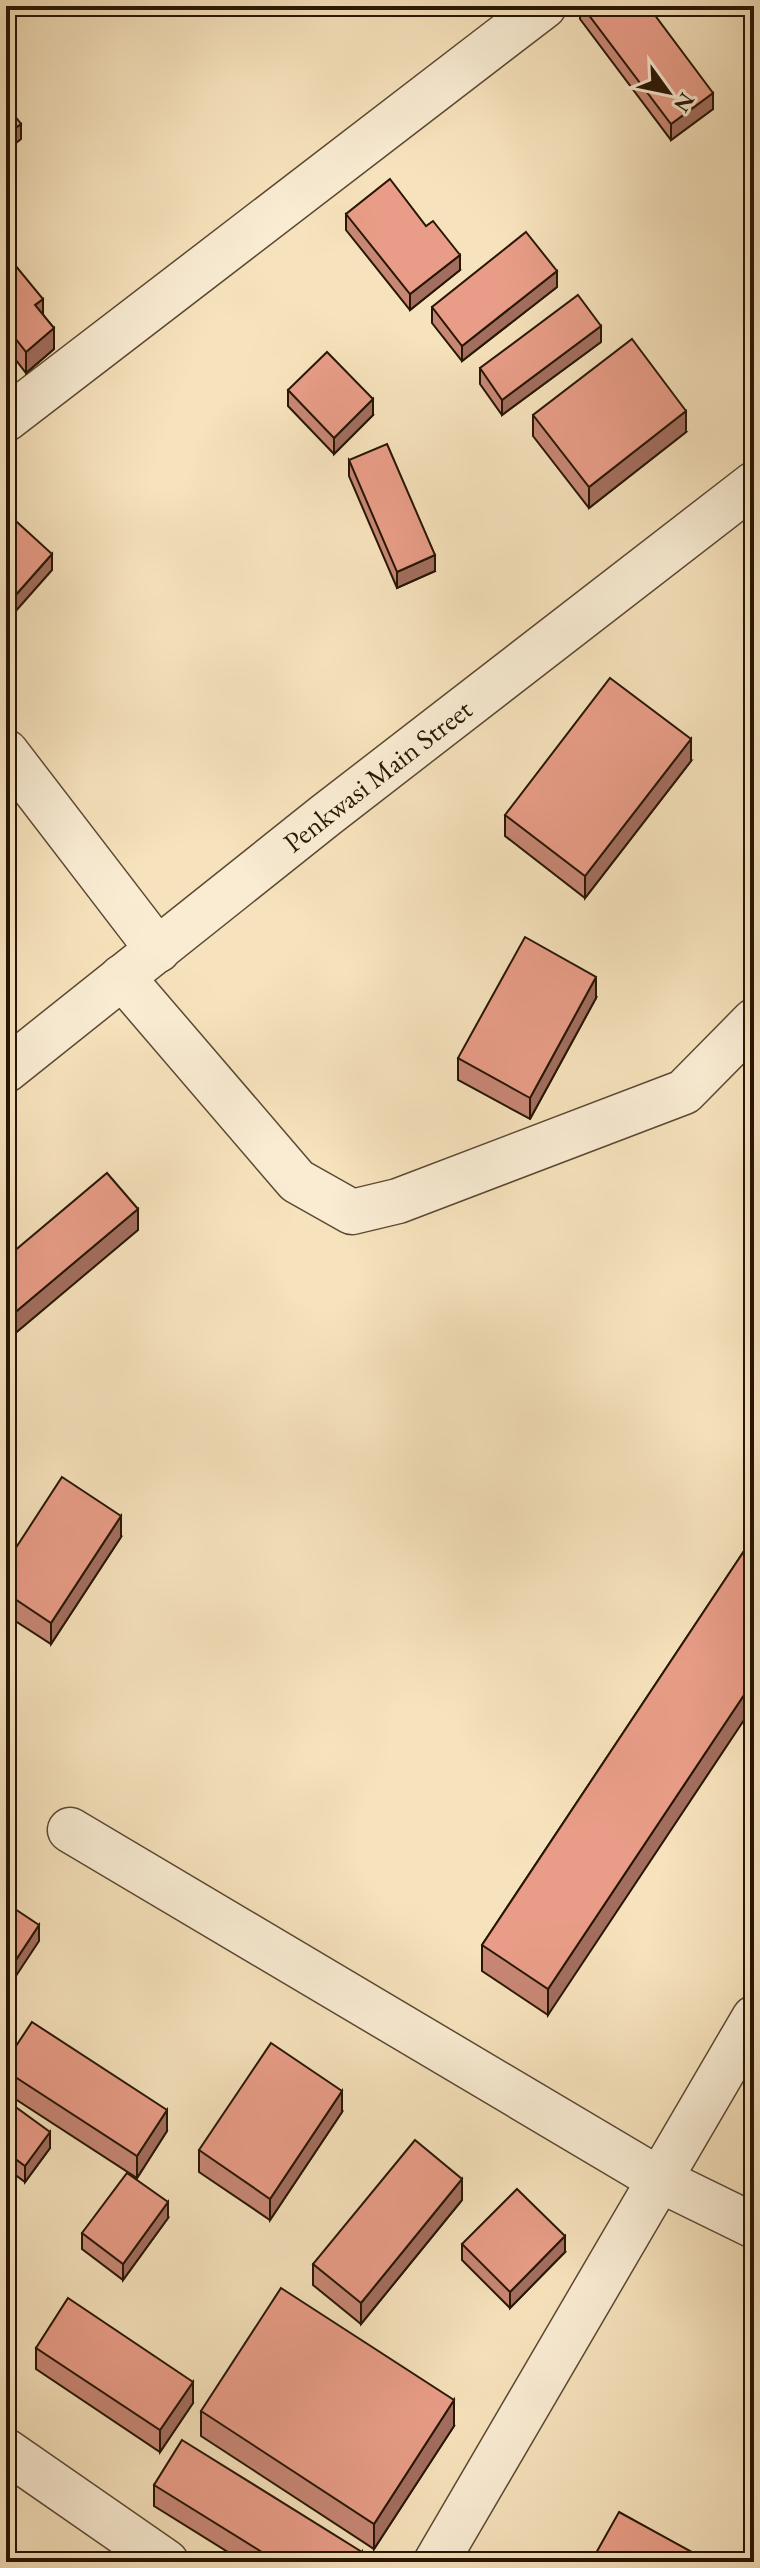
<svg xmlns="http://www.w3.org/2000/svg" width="760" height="2568" font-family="'EB Garamond',serif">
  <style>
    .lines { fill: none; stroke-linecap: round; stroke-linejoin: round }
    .minor-casing { stroke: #5b4932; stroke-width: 47 }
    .minor { stroke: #f9ecd3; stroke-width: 44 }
    .wall { fill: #c88775; stroke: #271604; stroke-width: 2 }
    .shaded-wall { fill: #a36e5f; stroke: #271604; stroke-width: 2 }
    .building { fill: #e99d88; stroke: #271604; stroke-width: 2 }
    .labels { text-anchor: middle; stroke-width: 6; stroke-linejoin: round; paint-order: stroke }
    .street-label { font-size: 28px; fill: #271604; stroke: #f9ecd3 }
  </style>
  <rect width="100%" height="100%" fill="#f6e2bc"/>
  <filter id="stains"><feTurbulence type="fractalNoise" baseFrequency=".0025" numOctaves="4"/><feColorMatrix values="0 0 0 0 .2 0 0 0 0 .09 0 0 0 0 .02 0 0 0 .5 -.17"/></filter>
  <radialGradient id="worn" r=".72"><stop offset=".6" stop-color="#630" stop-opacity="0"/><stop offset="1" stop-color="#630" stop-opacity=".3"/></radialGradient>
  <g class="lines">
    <defs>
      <g id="minor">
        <path d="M 6,419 L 544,6"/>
        <path d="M 6,752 L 158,950"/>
        <path d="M 122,977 L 297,1181 L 352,1212 L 398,1201 L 684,1092 L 754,1021"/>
        <path id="s1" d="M 6,1070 L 326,815 L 754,484"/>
        <path d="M 70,1830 L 660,2180 L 754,2226"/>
        <path d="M 6,2451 L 166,2562"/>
        <path d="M 436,2562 L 754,2018"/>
      </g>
    </defs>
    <use href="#minor" class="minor-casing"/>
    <use href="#minor" class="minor"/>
  </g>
  <path class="wall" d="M 580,6 L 648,6 L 713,109 L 671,140 L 580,19 Z
    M 346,214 L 460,270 L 410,310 L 346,230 Z
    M 6,254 L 43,314 L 54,349 L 26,373 L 8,350 L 6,352 Z
    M 557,287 L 462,361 L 432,323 L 432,307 Z
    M 601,342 L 502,415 L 480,384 L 480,368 Z
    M 288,390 L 373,415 L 334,454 L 288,406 Z
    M 533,415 L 686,432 L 589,508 L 533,436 Z
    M 349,460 L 435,571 L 397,588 L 349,476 Z
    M 691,761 L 585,898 L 505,836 L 505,815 Z
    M 596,998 L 530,1119 L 458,1080 L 458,1058 Z
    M 754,1536 L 548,2015 L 482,1971 L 482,1945 Z
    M 121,1537 L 51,1644 L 6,1615 L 6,1563 Z
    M 6,2061 L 167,2131 L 137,2178 L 6,2093 Z
    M 6,2100 L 50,2148 L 25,2182 L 6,2168 Z
    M 342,2112 L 270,2220 L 199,2172 L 199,2150 Z
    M 462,2200 L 361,2324 L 313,2285 L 313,2264 Z
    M 168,2218 L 123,2280 L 82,2249 L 82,2233 Z
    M 462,2244 L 565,2252 L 510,2308 L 462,2260 Z
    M 36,2348 L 193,2403 L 160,2452 L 36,2369 Z
    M 201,2411 L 454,2426 L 374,2549 L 201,2436 Z
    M 154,2485 L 362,2562 L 244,2562 L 154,2506 Z"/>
  <path class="shaded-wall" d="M 713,93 L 713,109 L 671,140 L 671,124 Z
    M 21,124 L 21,139 L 6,151 L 6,135 Z
    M 460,255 L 460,270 L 410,310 L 410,294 Z
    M 557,271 L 557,287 L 462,361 L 462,346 Z
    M 43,299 L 43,320 L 35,305 Z
    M 601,326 L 601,342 L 502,415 L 502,400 Z
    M 54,328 L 54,349 L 26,373 L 26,352 Z
    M 8,329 L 8,350 L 6,352 L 6,330 Z
    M 373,399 L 373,415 L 334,454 L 334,438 Z
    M 686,411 L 686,432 L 589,508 L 589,487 Z
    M 52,554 L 52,570 L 6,622 L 6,606 Z
    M 435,555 L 435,571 L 397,588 L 397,572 Z
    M 691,739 L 691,761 L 585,898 L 585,876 Z
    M 596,977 L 596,998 L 530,1119 L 530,1098 Z
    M 138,1209 L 138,1230 L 6,1341 L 6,1320 Z
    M 121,1516 L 121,1537 L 51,1644 L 51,1623 Z
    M 754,1680 L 754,1705 L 548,2015 L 548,1989 Z
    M 39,1925 L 39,1941 L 6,1991 L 6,1975 Z
    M 342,2091 L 342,2112 L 270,2220 L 270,2199 Z
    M 167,2110 L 167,2131 L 137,2178 L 137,2156 Z
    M 50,2132 L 50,2148 L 25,2182 L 25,2166 Z
    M 462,2179 L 462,2200 L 361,2324 L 361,2303 Z
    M 168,2202 L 168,2218 L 123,2280 L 123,2264 Z
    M 565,2236 L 565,2252 L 510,2308 L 510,2292 Z
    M 193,2382 L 193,2403 L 160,2452 L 160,2430 Z
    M 454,2400 L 454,2426 L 374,2549 L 374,2524 Z
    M 362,2552 L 362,2562 L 356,2562 Z"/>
  <path class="building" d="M 582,6 L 648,6 L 713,93 L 671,124 Z
    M 6,104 L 21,124 L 6,135 Z
    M 390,179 L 426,226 L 433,221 L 460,255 L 410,294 L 346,214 Z
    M 526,232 L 557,271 L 462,346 L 432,307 Z
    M 6,254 L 43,299 L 35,305 L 54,328 L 26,352 L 8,329 L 6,330 Z
    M 578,295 L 601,326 L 502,400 L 480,368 Z
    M 632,339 L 686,411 L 589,487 L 533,415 Z
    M 327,352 L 373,399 L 334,438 L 288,390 Z
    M 387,444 L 435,555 L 397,572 L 349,460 Z
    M 6,512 L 52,554 L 6,606 Z
    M 610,678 L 691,739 L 585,876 L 505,815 Z
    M 525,937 L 596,977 L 530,1098 L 458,1058 Z
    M 107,1173 L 138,1209 L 6,1320 L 6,1258 Z
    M 62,1477 L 121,1516 L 51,1623 L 6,1593 L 6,1563 Z
    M 754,1536 L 754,1680 L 548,1989 L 482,1945 Z
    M 6,1903 L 39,1925 L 6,1975 Z
    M 32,2022 L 167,2110 L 137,2156 L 6,2071 L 6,2061 Z
    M 271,2043 L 342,2091 L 270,2199 L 199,2150 Z
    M 6,2100 L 50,2132 L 25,2166 L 6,2152 Z
    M 415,2140 L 462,2179 L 361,2303 L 313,2264 Z
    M 127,2173 L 168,2202 L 123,2264 L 82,2233 Z
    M 517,2189 L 565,2236 L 510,2292 L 462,2244 Z
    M 281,2288 L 454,2400 L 374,2524 L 201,2411 Z
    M 68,2298 L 193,2382 L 160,2430 L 36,2348 Z
    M 182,2440 L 362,2552 L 356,2562 L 278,2562 L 154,2485 Z
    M 619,2512 L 710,2562 L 591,2562 Z"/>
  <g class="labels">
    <g class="street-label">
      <text dy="10" stroke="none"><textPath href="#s1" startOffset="474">Penkwasi Main Street</textPath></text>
    </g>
  </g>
  <rect width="760" height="2568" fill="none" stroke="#f6e2bc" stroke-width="32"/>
  <rect x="8" y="8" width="744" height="2552" fill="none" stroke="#271604" stroke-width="4"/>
  <rect x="16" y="16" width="728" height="2536" fill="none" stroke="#271604" stroke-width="2"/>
  <g transform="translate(668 92) rotate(123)" stroke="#f9ecd3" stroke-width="6" paint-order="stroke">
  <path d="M0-6L14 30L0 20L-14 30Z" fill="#271604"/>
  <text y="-12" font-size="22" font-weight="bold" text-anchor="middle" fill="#271604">N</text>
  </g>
  <rect width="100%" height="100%" filter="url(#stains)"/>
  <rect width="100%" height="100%" fill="url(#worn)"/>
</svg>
